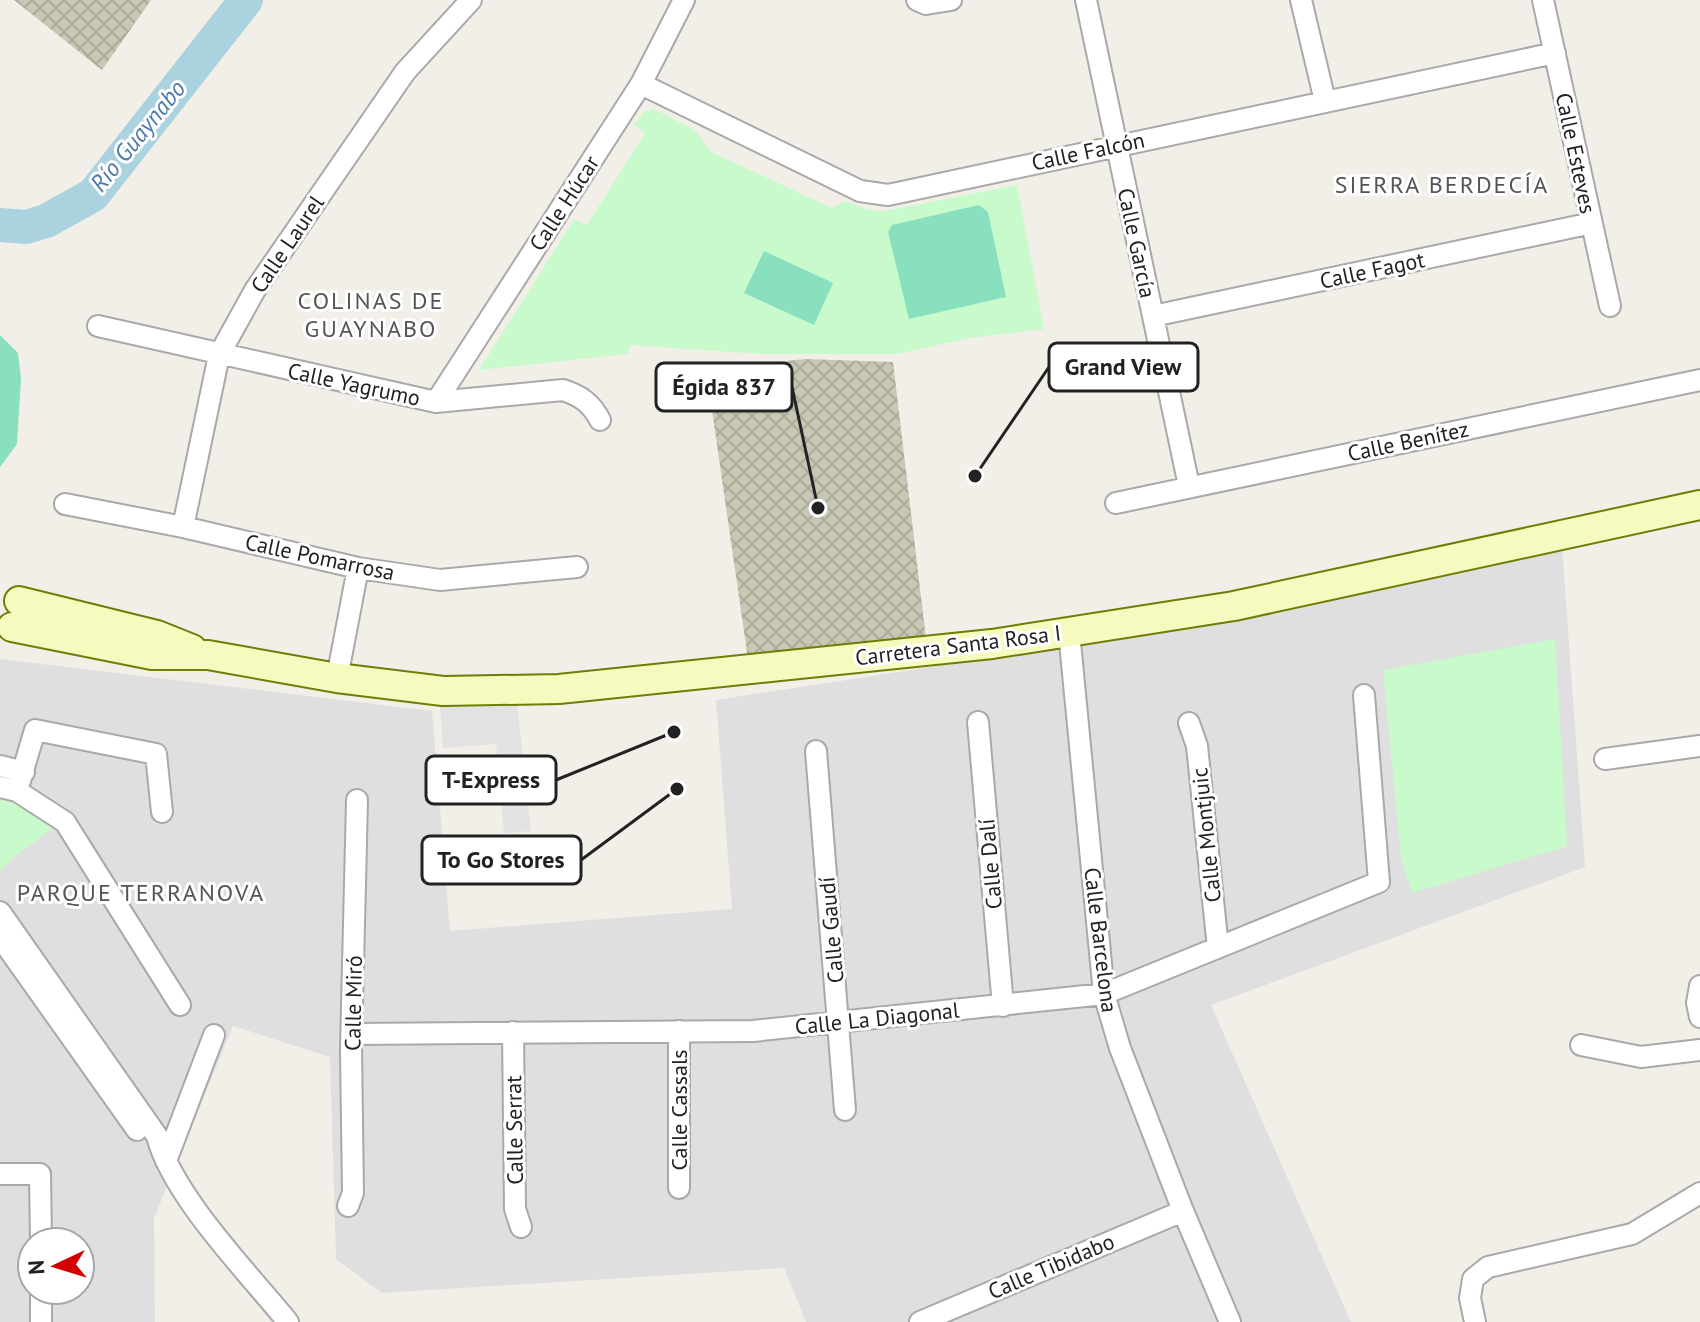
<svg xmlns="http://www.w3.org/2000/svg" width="1700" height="1322" font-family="'PT Sans',sans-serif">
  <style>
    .residential { fill: #e0dfdf; fill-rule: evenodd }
    .construction { fill: url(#construction-cross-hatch) }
    .park { fill: #c8facc }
    .pitch { fill: #88e0be }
    .parking { fill: #e2e2e2 }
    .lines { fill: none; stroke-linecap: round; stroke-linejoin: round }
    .river { stroke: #aad3df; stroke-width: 34 }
    .street-casing { stroke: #a9a9a9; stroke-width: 24 }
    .secondary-casing { stroke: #707d05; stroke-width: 32 }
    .street { stroke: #fff; stroke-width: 20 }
    .secondary { stroke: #f7fabf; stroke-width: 28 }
    .labels { text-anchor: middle; stroke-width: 6; stroke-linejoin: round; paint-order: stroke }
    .street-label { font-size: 22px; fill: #222; stroke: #fff }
    .water-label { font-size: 24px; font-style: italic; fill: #4a7aab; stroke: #fff }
    .neighbourhood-label { font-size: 24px; letter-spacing: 2px; fill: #555; stroke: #fff }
    .leader { fill: none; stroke: #222; stroke-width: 3 }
    .callout-dot { fill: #222; stroke: #fff; stroke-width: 3 }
    .callout { fill: #fff; stroke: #222; stroke-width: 3 }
    .callout-label { font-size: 24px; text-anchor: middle; font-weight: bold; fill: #222 }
  </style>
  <defs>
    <pattern id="construction-cross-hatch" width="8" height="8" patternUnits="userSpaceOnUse" patternTransform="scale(2)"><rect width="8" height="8" fill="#c7c7b4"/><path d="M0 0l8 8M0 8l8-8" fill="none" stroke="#abab9a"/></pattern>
  </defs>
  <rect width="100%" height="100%" fill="#f2efe9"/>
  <path class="residential" d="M 1562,547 L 1585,867 L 1211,1005 L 1351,1322 L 806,1322 L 784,1268 L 382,1293 L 336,1259 L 330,1057 L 233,1026 L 154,1218 L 155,1322 L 0,1322 L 0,659 L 432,711 L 450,931 L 732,909 L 716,700 L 1176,629 ZM 32,1242 L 80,1242 L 80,1290 L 32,1290 Z"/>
  <path class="construction" d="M 14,0 L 151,0 L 102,70 Z
    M 805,359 L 893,362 L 926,639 L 748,659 L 707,376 L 737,366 Z"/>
  <path class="park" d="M 654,109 L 695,130 L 711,152 L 832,208 L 845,201 L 869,210 L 885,211 L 1017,185 L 1044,329 L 970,338 L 897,354 L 760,354 L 630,345 L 628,354 L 479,370 L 574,219 L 587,225 L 645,133 L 634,125 L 644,111 Z
    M 1555,639 L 1567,846 L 1412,893 L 1401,859 L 1383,670 Z
    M 0,796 L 56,825 L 13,858 L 0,871 Z"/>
  <path class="pitch" d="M 979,205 L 988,212 L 1006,297 L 909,319 L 888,232 L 892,225 Z
    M 764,251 L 833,283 L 814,325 L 744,293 Z
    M 0,335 L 18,353 L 21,378 L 17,444 L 0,467 Z"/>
  <path class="parking" d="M 440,703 L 517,703 L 531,831 L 504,833 L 496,744 L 443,748 Z"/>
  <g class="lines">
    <path class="river" d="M 0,225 L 26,227 L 46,221 L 93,195 L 246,0"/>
    <defs>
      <path id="street" d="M 917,0 L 926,4 L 951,0
        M 1086,0 L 1189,486
        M 1301,0 L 1325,101
        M 1543,0 L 1610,306
        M 641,84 L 860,191 L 888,195 L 1555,53
        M 1153,316 L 1592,223
        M 98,326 L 436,402 L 563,390 C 581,396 591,403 600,420
        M 436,402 L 641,84 L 684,0
        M 1116,503 L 1700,380
        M 65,504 L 183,527 L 358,568 L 440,580 L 577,567
        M 183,527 L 219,355 L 255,290 L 405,72 L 471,0
        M 1069,632 L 1104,994 L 1120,1048 L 1183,1211 L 1230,1322
        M 337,678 L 358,568
        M 978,722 L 1003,1006
        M 1189,723 L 1197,746 L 1218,948
        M 816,751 L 845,1110
        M 1605,759 L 1700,746
        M 0,766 L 24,772
        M 0,787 L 17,791 L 65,822 L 180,1005
        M 17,791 L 35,730 L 156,754 L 162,812
        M 0,912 L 157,1136 C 172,1195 248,1273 288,1322
        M 0,937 L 137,1130
        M 1700,986 L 1697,1003 L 1700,1017
        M 513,1032 L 515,1209 L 521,1227
        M 353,1034 L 753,1031 L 1104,994 L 1379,882 L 1364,695
        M 1581,1045 L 1641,1057 L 1700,1050
        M 166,1161 L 214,1035
        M 0,1174 L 40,1174 L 41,1242
        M 679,1188 L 679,1031
        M 348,1206 L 353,1193 L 351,1049 L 357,800
        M 41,1290 L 41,1322
        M 920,1322 L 1183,1211
        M 1475,1322 L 1470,1298 L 1473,1279 L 1488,1267 L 1632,1234 L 1700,1193"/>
      <path id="secondary" d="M 19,601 L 157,635 L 192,649
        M 12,627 L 152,655 L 208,655 L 337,678 L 443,691 L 559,689 L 992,644 L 1234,606 L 1700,505"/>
    </defs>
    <use href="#street" class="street-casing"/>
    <use href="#secondary" class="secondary-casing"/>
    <use href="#street" class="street"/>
    <use href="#secondary" class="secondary"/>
  </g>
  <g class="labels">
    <g class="street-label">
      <text transform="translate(1088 151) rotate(-12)" y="8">Calle Falcón</text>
      <text transform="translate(1576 153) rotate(78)" y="8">Calle Esteves</text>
      <text transform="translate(564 203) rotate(-57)" y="8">Calle Húcar</text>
      <text transform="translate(1137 243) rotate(78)" y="8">Calle García</text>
      <text transform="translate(287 244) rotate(-56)" y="8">Calle Laurel</text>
      <text transform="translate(1372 270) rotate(-12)" y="8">Calle Fagot</text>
      <text transform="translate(354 384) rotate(12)" y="8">Calle Yagrumo</text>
      <text transform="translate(1408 441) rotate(-12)" y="8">Calle Benítez</text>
      <text transform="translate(320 557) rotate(12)" y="8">Calle Pomarrosa</text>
      <text transform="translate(958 645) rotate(-7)" y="8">Carretera Santa Rosa I</text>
      <text transform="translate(1206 835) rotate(-96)" y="8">Calle Montjuic</text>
      <text transform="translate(990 864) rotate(-95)" y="8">Calle Dalí</text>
      <text transform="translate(831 930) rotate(-95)" y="8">Calle Gaudí</text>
      <text transform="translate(1101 940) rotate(83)" y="8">Calle Barcelona</text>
      <text transform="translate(353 1003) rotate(-89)" y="8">Calle Miró</text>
      <text transform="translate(877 1018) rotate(-6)" y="8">Calle La Diagonal</text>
      <text transform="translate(679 1110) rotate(-90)" y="8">Calle Cassals</text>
      <text transform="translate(514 1130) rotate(-91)" y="8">Calle Serrat</text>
      <text transform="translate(1051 1266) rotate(-23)" y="8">Calle Tibidabo</text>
    </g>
    <g class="water-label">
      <text transform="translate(138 136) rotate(-51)" y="8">Río Guaynabo</text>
    </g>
    <g class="neighbourhood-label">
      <text x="1442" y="193">SIERRA BERDECÍA</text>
      <text x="371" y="309">COLINAS DE<tspan x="371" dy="28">GUAYNABO</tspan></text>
      <text x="141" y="901">PARQUE TERRANOVA</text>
    </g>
  </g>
  <path class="leader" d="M975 476L1049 367M818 508L792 387M674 732L556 780M677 789L581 860"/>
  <g class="callout-dot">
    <circle cx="975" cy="476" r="8"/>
    <circle cx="818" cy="508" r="8"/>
    <circle cx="674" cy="732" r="8"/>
    <circle cx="677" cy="789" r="8"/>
  </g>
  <g class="callout">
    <rect x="1049" y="343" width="149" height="48" rx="8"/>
    <rect x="656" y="363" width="136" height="48" rx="8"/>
    <rect x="426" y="756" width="130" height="48" rx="8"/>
    <rect x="422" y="836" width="159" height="48" rx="8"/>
  </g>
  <g class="callout-label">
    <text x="1123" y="375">Grand View</text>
    <text x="724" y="395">Égida 837</text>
    <text x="491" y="788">T-Express</text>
    <text x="501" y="868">To Go Stores</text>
  </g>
  <g transform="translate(56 1266) rotate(266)"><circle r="38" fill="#ffffff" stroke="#a7a7a7" stroke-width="2"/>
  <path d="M0-6L14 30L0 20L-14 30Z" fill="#d40000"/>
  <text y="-12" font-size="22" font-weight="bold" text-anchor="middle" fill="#222222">N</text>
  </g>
</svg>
